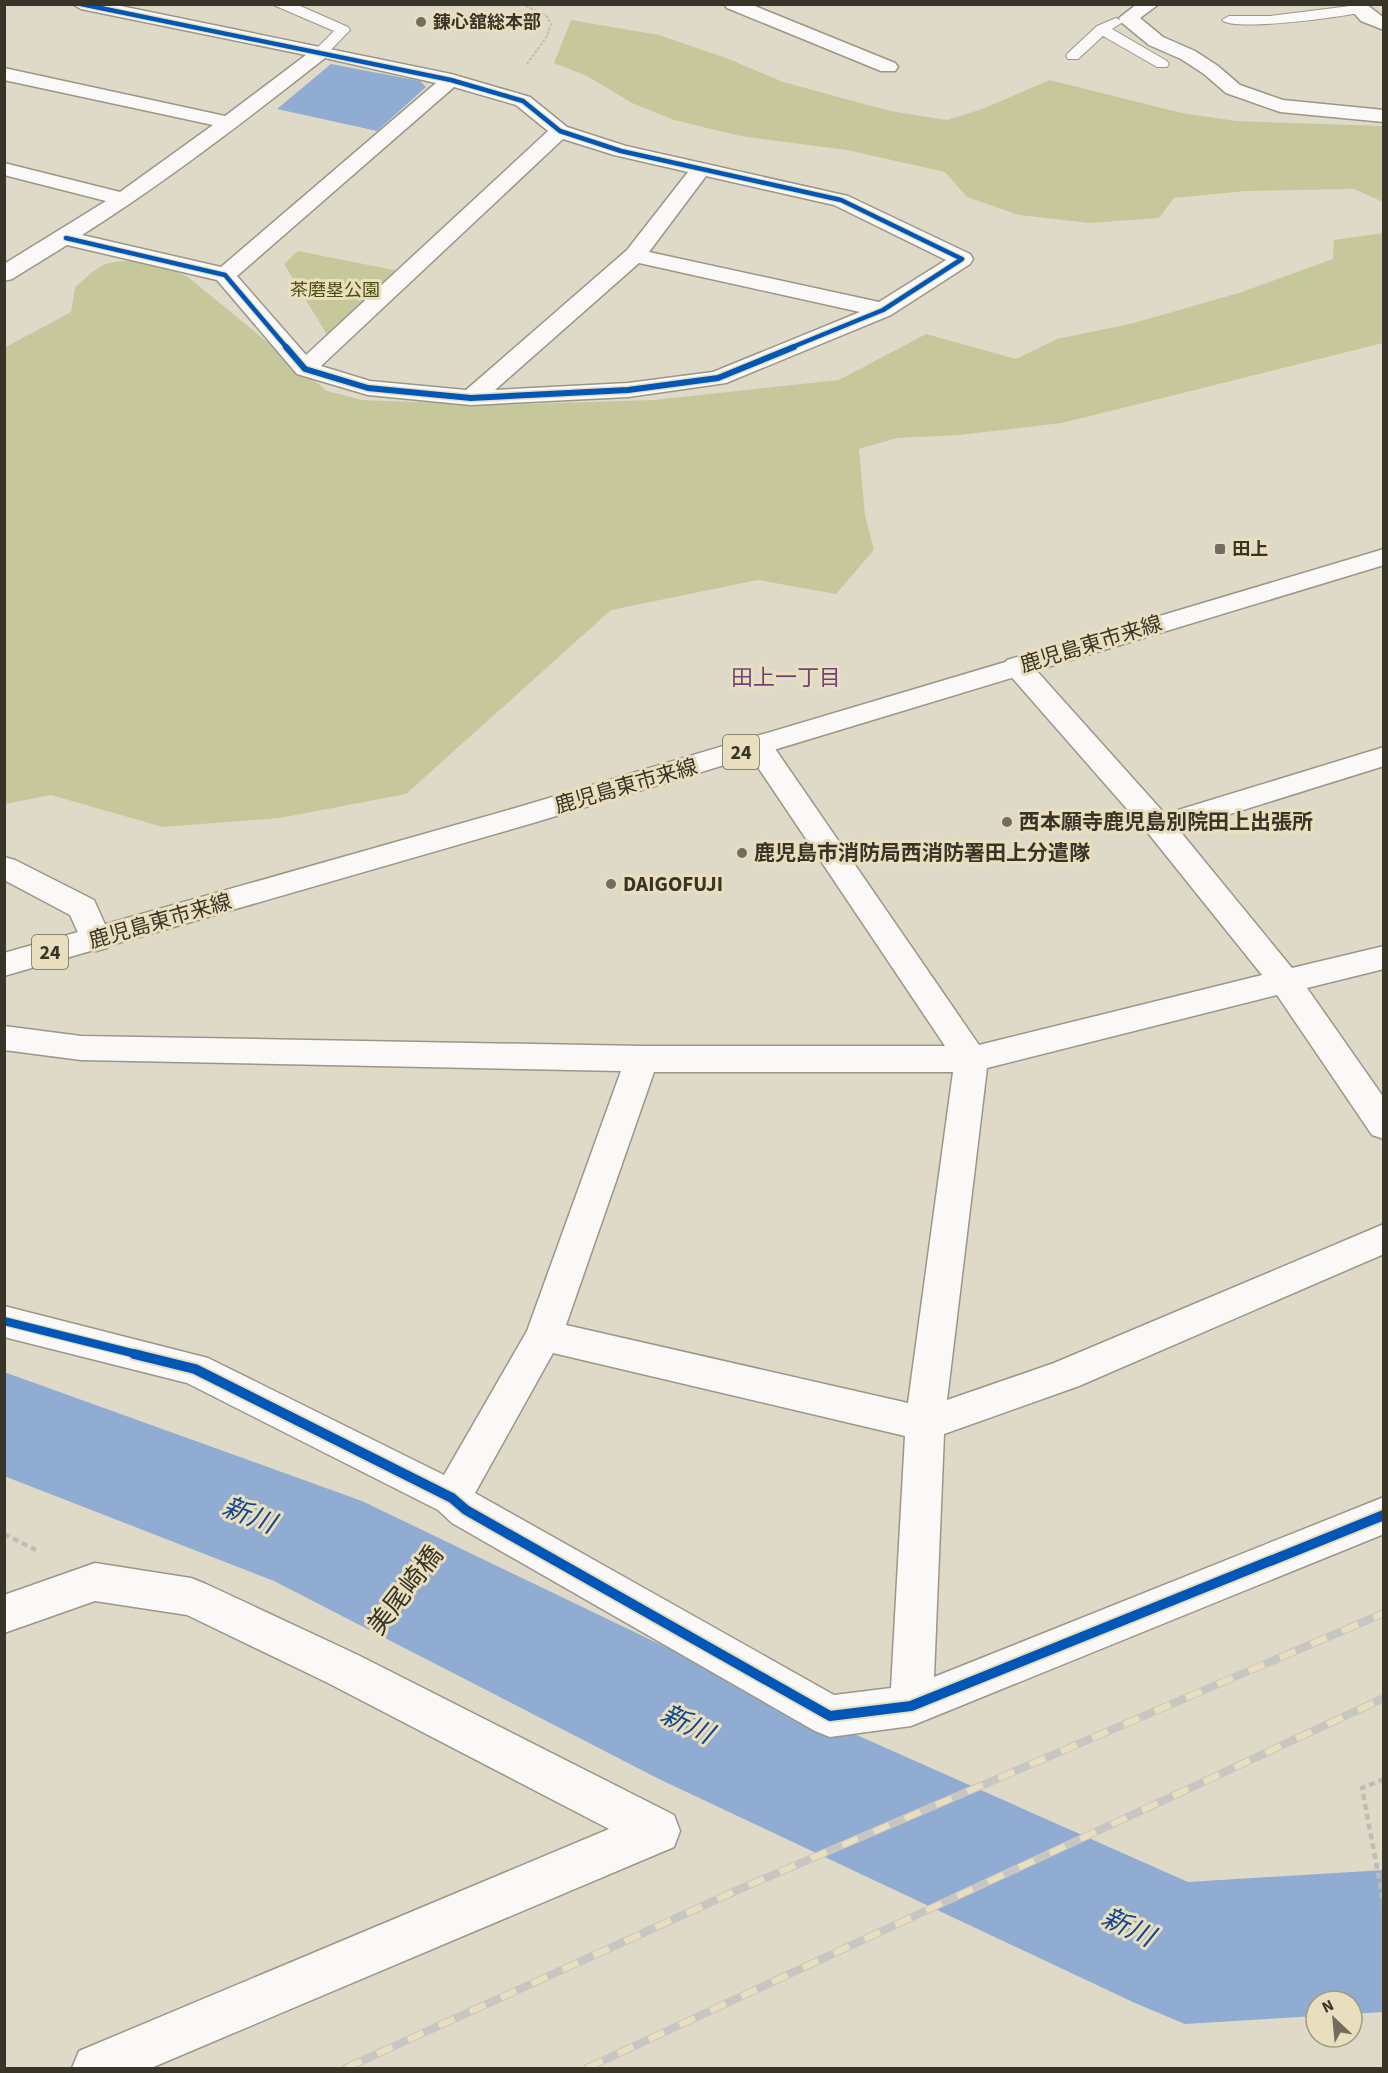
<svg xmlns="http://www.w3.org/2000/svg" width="1388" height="2073" font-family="'Source Sans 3','Noto Sans JP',sans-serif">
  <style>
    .green { fill: #c6c89b }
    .water { fill: #90acd2 }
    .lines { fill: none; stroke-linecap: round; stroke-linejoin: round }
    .river { fill: #90acd2; fill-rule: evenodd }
    .service-casing { stroke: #9a9688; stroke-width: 2 }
    .minor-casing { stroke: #9a9688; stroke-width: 3 }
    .primary-casing { stroke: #9a9688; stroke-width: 3 }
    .path-far1 { stroke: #bebcb5; stroke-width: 2; stroke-dasharray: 3 1.5; stroke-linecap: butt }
    .path { stroke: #bebcb5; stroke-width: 4.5; stroke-dasharray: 6 4; stroke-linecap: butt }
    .service { fill: #faf9f7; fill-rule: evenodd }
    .minor { fill: #faf9f7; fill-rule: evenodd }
    .primary { fill: #faf9f7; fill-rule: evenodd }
    .rail-casing { stroke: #c8c6c2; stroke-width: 8 }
    .rail { stroke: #e9dfbe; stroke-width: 6; stroke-dasharray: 17; stroke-linecap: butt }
    .cycleway-far3-casing { stroke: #e9dfbe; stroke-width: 7 }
    .cycleway-far2-casing { stroke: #e9dfbe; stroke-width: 9 }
    .cycleway-far1-casing { stroke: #e9dfbe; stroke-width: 11 }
    .cycleway-casing { stroke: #e9dfbe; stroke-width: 14 }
    .cycleway-far3 { stroke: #0057b8; stroke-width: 4.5 }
    .cycleway-far2 { stroke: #0057b8; stroke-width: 6 }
    .cycleway-far1 { stroke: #0057b8; stroke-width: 8 }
    .cycleway { stroke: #0057b8; stroke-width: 10 }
    .poi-dot { fill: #726e5f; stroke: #e9dfbe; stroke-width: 2 }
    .labels { text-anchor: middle; stroke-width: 6; stroke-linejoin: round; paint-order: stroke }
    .far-poi-label { font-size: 18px; font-weight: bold; fill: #383427; stroke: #e9dfbe; text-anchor: start }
    .far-park-label { font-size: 18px; fill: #494d11; stroke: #e9dfbe }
    .shield { fill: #e9dfbe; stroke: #6d6754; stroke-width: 1.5 }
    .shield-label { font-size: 20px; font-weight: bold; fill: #383427 }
    .street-label { font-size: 21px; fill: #383427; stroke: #e9dfbe }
    .poi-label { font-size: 21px; font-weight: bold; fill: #383427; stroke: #e9dfbe; text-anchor: start }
    .neighbourhood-label { font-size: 22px; fill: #6f4379; stroke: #e9dfbe }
    .near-street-label { font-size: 26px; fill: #383427; stroke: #e9dfbe }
    .near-water-label { font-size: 27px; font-style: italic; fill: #114690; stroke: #e9dfbe }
  </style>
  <rect width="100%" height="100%" fill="#dfdac8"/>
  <path class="green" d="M 571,20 L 659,35 L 729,59 L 783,82 L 890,111 L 947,120 L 982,109 L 1050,80 L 1182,113 L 1236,121 L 1383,126 L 1383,202 L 1354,189 L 1245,191 L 1174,198 L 1159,218 L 1089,223 L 1019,215 L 967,197 L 945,172 L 847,150 L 740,136 L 674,120 L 632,103 L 587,76 L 554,63 Z
    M 1383,233 L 1383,343 L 1062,423 L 959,435 L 897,438 L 859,449 L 865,515 L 874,550 L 836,594 L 758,580 L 611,610 L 406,794 L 280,818 L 163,827 L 51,795 L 5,804 L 4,348 L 71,312 L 75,287 C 84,280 96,267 106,264 C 133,256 164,266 188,277 L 327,391 L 362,400 L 489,405 L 654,400 L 839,380 L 926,334 L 1016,359 L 1057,339 L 1134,323 L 1242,292 L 1333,259 L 1334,240 Z
    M 298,251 L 399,271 L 329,338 L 284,264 Z"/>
  <path class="water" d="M 331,64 L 420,81 L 426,87 L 377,131 L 277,109 Z"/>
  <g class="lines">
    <path class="river" d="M 4,1372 L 362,1501 L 753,1689 L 1188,1882 L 1384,1870 L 1384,2012 L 1352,2014 L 1352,2001 L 1316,2001 L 1316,2016 L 1185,2024 L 1135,2003 L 659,1779 L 274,1581 L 4,1476 Z"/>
    <defs>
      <path id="service" d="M 271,4 L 298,5 L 348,27 L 350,30 L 326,55 L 316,55 L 314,52 L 316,49 L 334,31 Z
        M 1358,5 L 1363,6 L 1365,9 L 1363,12 C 1343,17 1233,32 1222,20 L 1229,16 L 1270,16 Z
        M 1116,18 L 1123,22 L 1112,29 L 1167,61 L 1169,64 L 1167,67 L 1157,67 L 1103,36 L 1078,59 L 1068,59 L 1066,56 L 1068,53 L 1097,26 Z"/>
      <path id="minor" d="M 72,4 L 111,4 L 451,74 L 530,97 L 567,127 L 626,146 L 848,196 L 970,254 L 973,259 L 970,264 L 891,315 L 726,383 L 628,397 L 471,405 L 368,395 L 297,374 L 217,280 L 67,245 L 12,279 L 4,281 L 4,264 L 106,201 L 4,175 L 4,163 L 120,192 L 213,125 L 4,80 L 4,68 L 225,116 L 306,55 L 81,9 ZM 325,58 L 436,83 L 221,267 L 82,235 C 167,181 246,120 325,58 ZM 454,87 L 516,105 L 548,131 L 306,355 L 237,276 ZM 563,139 L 614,155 L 688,172 L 627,250 L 466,390 L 370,381 L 321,366 ZM 706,176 L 834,205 L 946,260 L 879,302 L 649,252 ZM 639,263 L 860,312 L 713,372 L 628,383 L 495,390 Z
        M 724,4 L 750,4 L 895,63 L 898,67 L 895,71 L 881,71 L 727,8 Z
        M 1137,4 L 1159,4 L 1140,18 L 1163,37 L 1195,51 L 1218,66 L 1240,85 L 1283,100 L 1384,110 L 1384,122 L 1280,112 L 1226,93 L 1204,74 L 1181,59 L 1149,45 L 1121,22 L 1119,18 Z
        M 1346,4 L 1366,4 L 1384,18 L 1384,30 L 1361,21 Z
        M 1017,657 L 1027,660 L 1165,814 L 1384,747 L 1384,766 L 1179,830 L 1292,968 L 1384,946 L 1384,969 L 1307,988 L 1384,1098 L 1384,1139 L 1372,1135 L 1277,995 L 987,1068 L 947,1400 L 1054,1363 L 1384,1224 L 1384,1254 L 1079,1386 L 944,1434 L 934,1677 L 1384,1497 L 1384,1534 L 911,1726 L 830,1737 L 815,1731 L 452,1523 L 438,1510 L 187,1383 L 4,1337 L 4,1306 L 208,1358 L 444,1475 L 527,1331 L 621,1071 L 81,1060 L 4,1050 L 4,1026 L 81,1036 L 642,1046 L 945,1046 L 749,754 L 745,747 L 749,740 L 759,738 L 769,740 L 979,1045 L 1262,975 L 1148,833 L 1007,672 L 1003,666 L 1007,660 ZM 654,1072 L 953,1072 L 908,1403 L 566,1325 ZM 553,1353 L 905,1436 L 891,1688 L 834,1695 L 475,1493 Z
        M 4,857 L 15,860 L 94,900 L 112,940 L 107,948 L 96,951 L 85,948 L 70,915 L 4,880 Z
        M 95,1563 L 191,1578 L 206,1584 L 358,1655 L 674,1815 L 680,1831 L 674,1847 L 151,2068 L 72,2068 L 79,2051 L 609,1829 L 328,1683 L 187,1615 L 95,1601 L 4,1633 L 4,1595 Z"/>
      <path id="primary" d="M 1384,549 L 1384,565 L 533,823 L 4,976 L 4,953 L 512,809 Z"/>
    </defs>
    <use href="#service" class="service-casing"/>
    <use href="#minor" class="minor-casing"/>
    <use href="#primary" class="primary-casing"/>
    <path class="path-far1" d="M 527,64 L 547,36 L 551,24 L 546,15 L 526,6 L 528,4"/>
    <path class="path" d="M 4,1534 L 36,1550
      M 375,1628 L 437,1549
      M 1384,1779 L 1362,1788 L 1384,1905"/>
    <use href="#service" class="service"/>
    <use href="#minor" class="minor"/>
    <use href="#primary" class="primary"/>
    <defs>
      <path id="rail" d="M 346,2068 L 740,1889 L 1384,1613
        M 587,2068 L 1384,1698"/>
    </defs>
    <use href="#rail" class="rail-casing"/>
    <use href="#rail" class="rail"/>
    <defs>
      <path id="cycleway-far3" d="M 81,4 L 451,80 L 523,101 L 560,131 L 621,151 L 841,200 L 962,259 L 883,310 L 790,348
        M 66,238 L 225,275 L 287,348"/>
      <path id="cycleway-far2" d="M 286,347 L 305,369 L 368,388 L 471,398 L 628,390 L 718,378 L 794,347"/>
      <path id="cycleway-far1" d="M 4,1321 L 140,1355"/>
      <path id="cycleway" d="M 134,1354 L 195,1369 L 452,1498 L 466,1510 L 830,1716 L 911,1706 L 1384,1515"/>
    </defs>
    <use href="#cycleway-far3" class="cycleway-far3-casing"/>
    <use href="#cycleway-far2" class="cycleway-far2-casing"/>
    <use href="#cycleway-far1" class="cycleway-far1-casing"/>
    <use href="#cycleway" class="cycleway-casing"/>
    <use href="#cycleway-far3" class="cycleway-far3"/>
    <use href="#cycleway-far2" class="cycleway-far2"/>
    <use href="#cycleway-far1" class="cycleway-far1"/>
    <use href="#cycleway" class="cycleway"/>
  </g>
  <g class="poi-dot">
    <circle cx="421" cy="22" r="6"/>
    <rect x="1214" y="543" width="12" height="12" rx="3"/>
    <circle cx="1007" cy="822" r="6"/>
    <circle cx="742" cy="853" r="6"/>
    <circle cx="611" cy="884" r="6"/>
  </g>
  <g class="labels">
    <g class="far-poi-label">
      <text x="433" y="28">錬心舘総本部</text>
      <text x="1232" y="555">田上</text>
    </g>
    <g class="far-park-label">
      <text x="335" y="296">茶磨塁公園</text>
    </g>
    <g class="shield">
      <rect x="723" y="735" width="36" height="34" rx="4.5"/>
      <rect x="32" y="935" width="36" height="34" rx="4.5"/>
    </g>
    <g class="shield-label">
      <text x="741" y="759">24</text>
      <text x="50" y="959">24</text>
    </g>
    <g class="street-label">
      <text transform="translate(1091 644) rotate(-17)" y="7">鹿児島東市来線</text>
      <text transform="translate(626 786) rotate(-16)" y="7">鹿児島東市来線</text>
      <text transform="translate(160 921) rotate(-16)" y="7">鹿児島東市来線</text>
    </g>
    <g class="poi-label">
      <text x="1019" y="829">西本願寺鹿児島別院田上出張所</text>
      <text x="754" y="860">鹿児島市消防局西消防署田上分遣隊</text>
      <text x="623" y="891">DAIGOFUJI</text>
    </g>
    <g class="neighbourhood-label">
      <text x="786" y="685">田上一丁目</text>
    </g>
    <g class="near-street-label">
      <text transform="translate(405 1590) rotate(-52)" y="9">美尾崎橋</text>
    </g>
    <g class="near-water-label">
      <text transform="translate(249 1515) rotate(21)" y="9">新川</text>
      <text transform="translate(687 1724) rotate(26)" y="9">新川</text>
      <text transform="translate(1128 1927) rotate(25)" y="9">新川</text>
    </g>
  </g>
  <rect width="1388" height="2073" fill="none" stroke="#383427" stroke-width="12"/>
  <g transform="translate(1334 2019) rotate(334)"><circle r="28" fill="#e9dfbe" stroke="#a29b82" stroke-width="1.5"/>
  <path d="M0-4.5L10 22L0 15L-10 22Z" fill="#726e5f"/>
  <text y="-9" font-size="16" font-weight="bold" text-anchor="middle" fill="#383427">N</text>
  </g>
</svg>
